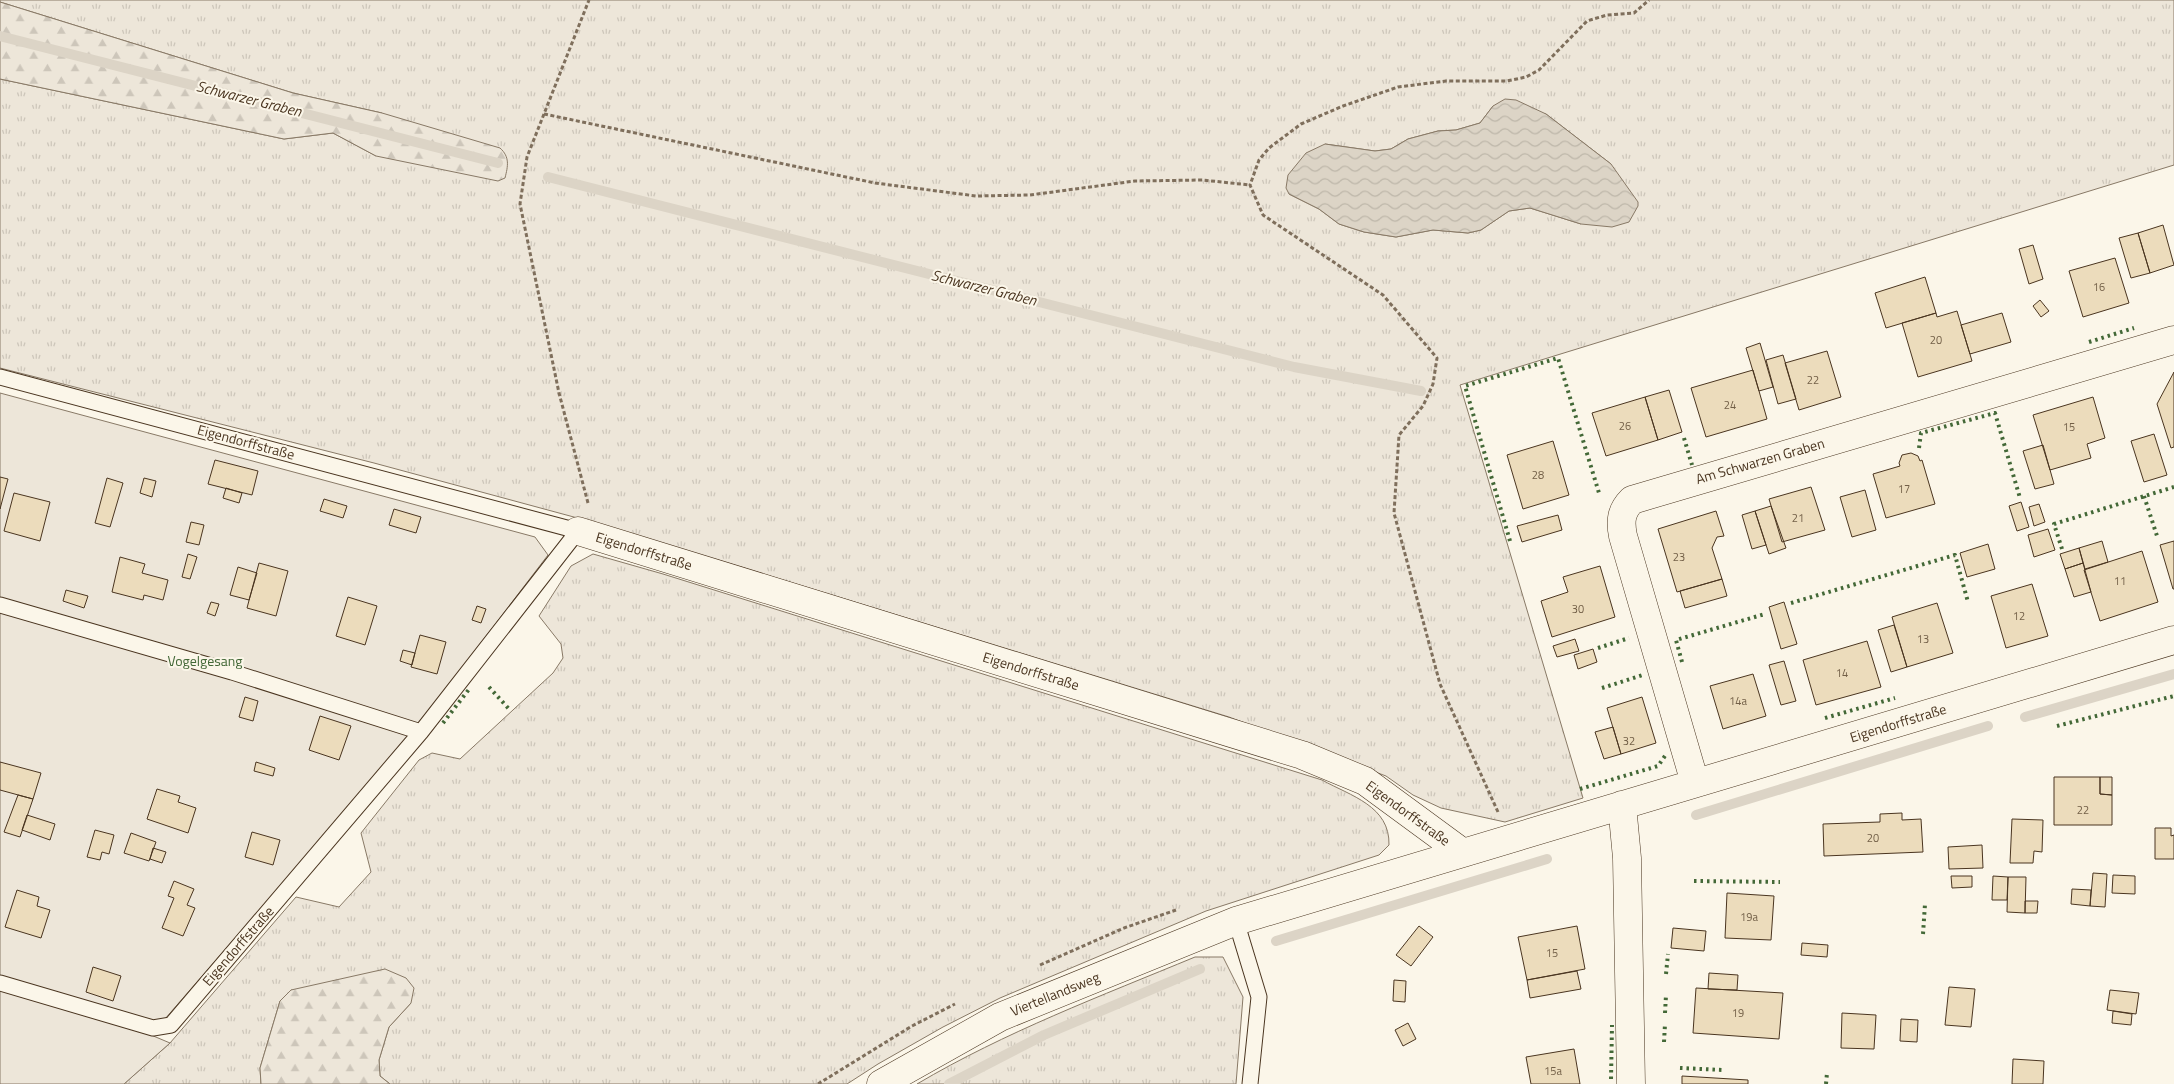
<svg xmlns="http://www.w3.org/2000/svg" width="2174" height="1084" font-family="'Titillium Web',sans-serif">
  <style>
    .grass { fill: url(#grass-tufts); stroke: #887966; fill-rule: evenodd }
    .forest { fill: url(#forest-firs); stroke: #887966 }
    .green { fill: #ede6d9; stroke: #887966 }
    .water { fill: url(#water-waves); stroke: #887966 }
    .lines { fill: none; stroke-linecap: round; stroke-linejoin: round }
    .stream { stroke: #dcd4c6; stroke-width: 10 }
    .building { fill: #ecdcbc; stroke: #4a3520 }
    .lane-casing { stroke: #4a3520; stroke-width: 17 }
    .street-casing { stroke: #4a3520; stroke-width: 29 }
    .path { stroke: #7f6f5c; stroke-width: 3; stroke-dasharray: 4 2.5; stroke-linecap: butt }
    .lane { stroke: #fbf6e9; stroke-width: 15 }
    .street { stroke: #fbf6e9; stroke-width: 28 }
    .hedge { stroke: #436837; stroke-width: 4; stroke-dasharray: 2.5 4; stroke-linecap: butt }
    .labels { text-anchor: middle; stroke-width: 4; stroke-linejoin: round; paint-order: stroke }
    .number-label { font-size: 11px; fill: #725f47 }
    .street-label { font-size: 14px; fill: #4a3520; stroke: #fbf6e9 }
    .park-label { font-size: 14px; fill: #436837; stroke: #fbf6e9 }
    .water-label { font-size: 15px; font-style: italic; fill: #4a3520; stroke: #fbf6e9 }
  </style>
  <defs>
    <pattern id="grass-tufts" width="24" height="20" patternUnits="userSpaceOnUse" patternTransform="scale(1.25)"><rect width="24" height="20" fill="#ede6d9"/><path d="M3 7l-1-3M5 7V3M7 7l1-3M15 17l-1-3M17 17v-4M19 17l1-3" fill="none" stroke="#cdc6ba"/></pattern>
    <pattern id="forest-firs" width="22" height="20" patternUnits="userSpaceOnUse" patternTransform="scale(1.25)"><rect width="22" height="20" fill="#ede6d9"/><path d="M5 1l3.5 6h-7zM16 11l3.5 6h-7z" fill="#cdc6ba"/></pattern>
    <pattern id="water-waves" width="16" height="10" patternUnits="userSpaceOnUse" patternTransform="scale(1.25)"><rect width="16" height="10" fill="#dcd4c6"/><path d="M0 5q4-4 8 0t8 0" fill="none" stroke="#beb7aa"/></pattern>
  </defs>
  <rect width="100%" height="100%" fill="#fbf6e9"/>
  <path class="grass" d="M 0,0 L 2174,0 L 2174,165 L 1460,385 L 1583,798 L 1505,822 L 1441,808 L 1413,795 L 1386,776 L 1229,717 L 819,591 L 596,523 L 374,463 L 0,368 L 0,79 L 284,139 L 333,133 L 376,156 L 382,113 L 293,93 L 0,2 ZM 1493,106 L 1546,114 L 1611,164 L 1581,224 L 1530,208 L 1509,211 L 1481,230 L 1468,233 L 1433,230 L 1396,237 L 1364,232 L 1339,224 L 1319,209 L 1289,194 L 1325,144 L 1375,151 L 1391,149 L 1408,139 L 1438,131 L 1456,130 L 1480,123 Z
    M 593,554 L 663,574 L 1322,780 C 1351,796 1390,806 1389,845 L 1379,855 L 1206,911 L 1000,998 L 943,1027 L 878,1064 L 847,1084 L 390,1084 L 380,1076 L 379,1060 L 389,1027 L 411,1003 L 291,990 L 280,1001 L 260,1068 L 261,1084 L 124,1084 L 170,1043 L 296,897 L 339,907 L 371,872 L 361,833 L 419,760 L 432,753 L 460,759 L 553,673 L 563,658 L 561,644 L 539,616 L 571,566 Z
    M 1195,957 L 1223,957 L 1243,997 L 1236,1084 L 917,1084 C 1005,1032 1101,996 1195,957 Z"/>
  <path class="forest" d="M 0,2 L 293,93 L 382,113 L 500,148 C 510,157 508,166 505,178 L 498,181 L 376,156 L 333,133 L 284,139 L 0,79 Z
    M 385,969 L 406,978 L 414,988 L 411,1003 L 389,1027 L 379,1060 L 380,1076 L 390,1084 L 261,1084 L 260,1068 L 280,1001 L 291,990 Z"/>
  <path class="green" d="M 0,393 L 535,537 L 548,555 L 406,741 L 151,1035 L 170,1043 L 124,1084 L 0,1084 Z"/>
  <path class="water" d="M 1505,99 L 1516,100 L 1546,114 L 1611,164 L 1638,202 L 1638,206 L 1629,222 L 1612,227 L 1581,224 L 1530,208 L 1509,211 L 1481,230 L 1468,233 L 1433,230 L 1396,237 L 1364,232 L 1339,224 L 1319,209 L 1289,194 L 1286,188 L 1288,175 L 1306,153 L 1325,144 L 1375,151 L 1391,149 L 1408,139 L 1438,131 L 1456,130 L 1480,123 L 1493,106 Z"/>
  <g class="lines">
    <path class="stream" d="M 0,36 L 498,163
      M 548,177 L 1294,367 L 1421,391
      M 2025,717 L 2174,674
      M 1696,815 L 1988,726
      M 1276,941 L 1547,859
      M 949,1084 L 1044,1035 L 1200,969"/>
  </g>
  <path class="building" d="M 2163,225 L 2174,265 L 2150,273 L 2138,233 Z
    M 2138,233 L 2150,273 L 2131,278 L 2119,238 Z
    M 2033,245 L 2043,279 L 2029,284 L 2019,249 Z
    M 2115,258 L 2129,303 L 2083,317 L 2069,271 Z
    M 1925,277 L 1936,313 L 1886,328 L 1875,293 Z
    M 2040,300 L 2049,311 L 2041,317 L 2033,306 Z
    M 1957,311 L 1972,361 L 1918,377 L 1902,323 L 1936,313 L 1937,317 Z
    M 2002,313 L 2011,342 L 1970,354 L 1961,325 Z
    M 1760,343 L 1773,387 L 1759,391 L 1746,348 Z
    M 1827,351 L 1841,397 L 1799,410 L 1785,363 Z
    M 1783,355 L 1796,399 L 1778,404 L 1766,360 Z
    M 1753,370 L 1767,419 L 1706,437 L 1691,388 Z
    M 2174,372 L 2174,447 L 2171,448 L 2157,404 Z
    M 1669,390 L 1682,432 L 1658,440 L 1645,397 Z
    M 1645,397 L 1658,440 L 1606,456 L 1592,413 Z
    M 2093,397 L 2105,438 L 2087,444 L 2091,458 L 2050,470 L 2033,415 Z
    M 2154,434 L 2167,475 L 2144,482 L 2131,441 Z
    M 1553,441 L 1569,495 L 1523,509 L 1507,455 Z
    M 2043,445 L 2054,484 L 2035,489 L 2023,451 Z
    M 1911,453 L 1918,456 L 1920,461 L 1922,460 L 1935,504 L 1886,518 L 1873,474 L 1900,466 L 1899,463 L 1902,455 Z
    M 215,460 L 258,471 L 252,495 L 208,484 Z
    M 0,477 L 8,479 L 0,509 Z
    M 107,478 L 123,483 L 110,527 L 95,523 Z
    M 144,478 L 156,481 L 152,497 L 140,493 Z
    M 1811,487 L 1825,530 L 1782,542 L 1769,499 Z
    M 226,488 L 242,493 L 239,503 L 223,498 Z
    M 1865,490 L 1876,530 L 1852,537 L 1840,497 Z
    M 14,493 L 50,502 L 40,541 L 4,531 Z
    M 324,499 L 347,506 L 343,518 L 320,511 Z
    M 2021,502 L 2029,527 L 2017,531 L 2009,506 Z
    M 2039,504 L 2045,522 L 2034,526 L 2029,507 Z
    M 1771,506 L 1786,548 L 1769,554 L 1755,511 Z
    M 394,509 L 421,517 L 416,533 L 389,525 Z
    M 1716,511 L 1724,536 L 1717,537 L 1712,548 L 1722,579 L 1677,592 L 1658,529 Z
    M 1755,511 L 1766,545 L 1752,549 L 1742,515 Z
    M 1558,515 L 1562,530 L 1522,542 L 1517,526 Z
    M 191,522 L 204,525 L 199,545 L 186,542 Z
    M 2048,529 L 2055,550 L 2034,557 L 2028,535 Z
    M 2102,541 L 2108,562 L 2085,569 L 2079,548 Z
    M 2174,541 L 2174,589 L 2173,589 L 2160,545 Z
    M 1988,544 L 1995,569 L 1967,577 L 1960,553 Z
    M 2079,548 L 2083,563 L 2065,569 L 2060,554 Z
    M 2142,551 L 2158,602 L 2100,621 L 2084,570 Z
    M 188,554 L 197,557 L 190,579 L 182,577 Z
    M 120,557 L 145,564 L 142,573 L 168,580 L 163,600 L 144,595 L 143,600 L 112,592 Z
    M 259,563 L 288,571 L 276,616 L 247,608 Z
    M 2083,563 L 2091,592 L 2074,597 L 2065,569 Z
    M 1600,566 L 1615,617 L 1552,637 L 1541,601 L 1568,592 L 1563,577 Z
    M 238,567 L 257,573 L 249,600 L 230,595 Z
    M 1722,579 L 1727,596 L 1685,608 L 1680,591 Z
    M 2032,584 L 2048,636 L 2006,648 L 1991,596 Z
    M 66,590 L 88,596 L 84,608 L 63,601 Z
    M 348,597 L 377,606 L 365,645 L 336,636 Z
    M 211,602 L 219,604 L 215,616 L 207,613 Z
    M 1784,602 L 1797,644 L 1781,649 L 1769,607 Z
    M 1937,603 L 1953,653 L 1907,667 L 1892,617 Z
    M 477,606 L 486,609 L 481,623 L 472,620 Z
    M 1894,625 L 1907,667 L 1891,672 L 1878,630 Z
    M 420,635 L 446,642 L 437,674 L 411,667 Z
    M 1575,639 L 1579,651 L 1557,657 L 1553,646 Z
    M 1867,641 L 1881,687 L 1816,705 L 1803,660 Z
    M 1593,649 L 1597,662 L 1578,669 L 1574,655 Z
    M 403,650 L 415,653 L 412,665 L 400,661 Z
    M 1784,661 L 1796,701 L 1781,705 L 1769,665 Z
    M 1753,674 L 1766,716 L 1723,729 L 1710,686 Z
    M 245,697 L 258,701 L 253,721 L 239,717 Z
    M 1642,697 L 1656,743 L 1621,754 L 1607,708 Z
    M 320,716 L 351,726 L 339,760 L 309,750 Z
    M 1613,727 L 1621,754 L 1604,759 L 1595,732 Z
    M 0,762 L 41,773 L 33,799 L 0,790 Z
    M 256,762 L 275,768 L 273,776 L 254,771 Z
    M 2054,777 L 2100,777 L 2100,794 L 2112,795 L 2112,825 L 2054,825 Z
    M 2100,777 L 2112,777 L 2112,795 L 2100,794 Z
    M 157,789 L 180,796 L 178,802 L 196,808 L 188,833 L 147,819 Z
    M 18,795 L 33,799 L 20,837 L 4,832 Z
    M 1902,813 L 1902,820 L 1921,819 L 1923,852 L 1824,856 L 1823,824 L 1880,822 L 1880,814 Z
    M 27,815 L 55,824 L 50,840 L 22,830 Z
    M 2012,819 L 2043,820 L 2042,852 L 2034,851 L 2033,863 L 2010,863 Z
    M 2155,828 L 2171,828 L 2171,836 L 2174,835 L 2174,859 L 2155,859 Z
    M 95,830 L 114,835 L 109,854 L 102,852 L 100,860 L 87,857 Z
    M 252,832 L 280,840 L 273,865 L 245,857 Z
    M 131,833 L 156,842 L 149,861 L 124,853 Z
    M 1982,845 L 1983,868 L 1949,869 L 1948,847 Z
    M 153,848 L 166,852 L 162,863 L 150,859 Z
    M 2093,873 L 2107,874 L 2105,907 L 2090,906 Z
    M 2113,875 L 2135,876 L 2135,894 L 2112,893 Z
    M 1951,876 L 1972,876 L 1972,887 L 1952,888 Z
    M 1993,876 L 2008,877 L 2007,900 L 1992,900 Z
    M 2008,877 L 2026,877 L 2025,913 L 2007,912 Z
    M 174,881 L 194,889 L 187,905 L 195,908 L 183,936 L 162,928 L 174,898 L 168,896 Z
    M 2072,889 L 2091,890 L 2090,906 L 2071,904 Z
    M 17,890 L 39,897 L 37,906 L 50,910 L 41,938 L 5,927 Z
    M 1727,893 L 1774,896 L 1771,940 L 1725,938 Z
    M 2025,901 L 2038,901 L 2037,913 L 2025,913 Z
    M 1419,926 L 1433,937 L 1411,966 L 1396,955 Z
    M 1577,926 L 1585,969 L 1527,980 L 1518,937 Z
    M 1673,928 L 1706,931 L 1704,951 L 1671,948 Z
    M 1802,943 L 1828,945 L 1827,957 L 1801,955 Z
    M 93,967 L 121,976 L 113,1001 L 86,992 Z
    M 1577,971 L 1581,989 L 1530,998 L 1527,980 Z
    M 1709,973 L 1738,975 L 1737,990 L 1708,989 Z
    M 1394,980 L 1406,981 L 1405,1002 L 1393,1001 Z
    M 1949,987 L 1975,989 L 1971,1027 L 1945,1025 Z
    M 1696,988 L 1783,993 L 1779,1039 L 1693,1033 Z
    M 2110,990 L 2139,993 L 2136,1014 L 2107,1010 Z
    M 2113,1011 L 2132,1014 L 2131,1025 L 2112,1023 Z
    M 1842,1013 L 1876,1015 L 1874,1049 L 1841,1048 Z
    M 1901,1019 L 1918,1020 L 1917,1042 L 1900,1041 Z
    M 1408,1023 L 1416,1039 L 1403,1046 L 1395,1030 Z
    M 1574,1049 L 1580,1084 L 1531,1084 L 1526,1057 Z
    M 2013,1059 L 2044,1061 L 2043,1084 L 2012,1084 Z
    M 1682,1076 L 1748,1080 L 1748,1084 L 1682,1084 Z"/>
  <g class="lines">
    <defs>
      <path id="lane" d="M 0,377 L 578,531 L 421,732 L 171,1025 L 153,1028 L 0,983
        M 0,605 L 232,672 L 421,732
        M 1236,921 L 1259,997 L 1250,1084"/>
      <path id="street" d="M 578,531 L 1302,755 L 1365,781 L 1463,853
        M 1695,783 L 1623,536 C 1620,521 1621,511 1632,500 L 2174,340
        M 1622,805 L 1627,858 L 1631,1084
        M 881,1084 L 1000,1017 L 1236,921 L 2174,640"/>
    </defs>
    <use href="#lane" class="lane-casing"/>
    <use href="#street" class="street-casing"/>
    <path class="path" d="M 544,114 L 875,183 L 976,196 L 1030,195 L 1135,181 L 1202,180 L 1250,185
      M 588,503 L 559,393 L 520,204 L 527,157 L 589,0
      M 1498,812 L 1440,684 L 1394,513 L 1399,435 L 1423,406 L 1433,384 L 1437,358 L 1383,295 L 1263,215 L 1250,185 L 1259,160 L 1269,148 L 1301,124 L 1343,106 L 1398,87 L 1446,81 L 1507,81 L 1526,77 L 1539,70 L 1587,21 L 1607,15 L 1634,13 L 1649,0
      M 1040,965 L 1124,928 L 1176,910
      M 818,1084 L 912,1026 L 955,1004"/>
    <use href="#lane" class="lane"/>
    <use href="#street" class="street"/>
    <path class="hedge" d="M 2089,342 L 2134,328
      M 1684,438 L 1692,465
      M 1919,448 L 1921,433 L 1995,413 L 2020,498
      M 2144,496 L 2158,539
      M 1510,541 L 1465,386 L 1558,358 L 1599,493
      M 2062,549 L 2054,524 L 2174,487
      M 1791,603 L 1955,555 L 1968,602
      M 1598,648 L 1629,638
      M 1682,662 L 1676,640 L 1765,614
      M 489,687 L 509,709
      M 1602,688 L 1643,675
      M 1825,718 L 1895,698
      M 443,723 L 470,688
      M 2057,726 L 2174,696
      M 1580,789 L 1658,766 L 1667,753
      M 1694,881 L 1780,882
      M 1923,934 L 1925,904
      M 1666,974 L 1668,954
      M 1665,1013 L 1666,995
      M 1664,1042 L 1665,1024
      M 1680,1068 L 1723,1070
      M 1611,1079 L 1612,1025
      M 1826,1084 L 1827,1073"/>
  </g>
  <g class="labels">
    <g class="number-label">
      <text x="2099" y="291">16</text>
      <text x="1936" y="344">20</text>
      <text x="1813" y="384">22</text>
      <text x="1730" y="409">24</text>
      <text x="1625" y="430">26</text>
      <text x="2069" y="431">15</text>
      <text x="1538" y="479">28</text>
      <text x="1904" y="493">17</text>
      <text x="1798" y="522">21</text>
      <text x="1679" y="561">23</text>
      <text x="2120" y="585">11</text>
      <text x="1578" y="613">30</text>
      <text x="2019" y="620">12</text>
      <text x="1923" y="643">13</text>
      <text x="1842" y="677">14</text>
      <text x="1738" y="705">14a</text>
      <text x="1629" y="745">32</text>
      <text x="2083" y="814">22</text>
      <text x="1873" y="842">20</text>
      <text x="1749" y="921">19a</text>
      <text x="1552" y="957">15</text>
      <text x="1738" y="1017">19</text>
      <text x="1553" y="1075">15a</text>
    </g>
    <g class="street-label">
      <text transform="translate(246 442) rotate(15)" y="5">Eigendorffstraße</text>
      <text transform="translate(1760 461) rotate(-16)" y="5">Am Schwarzen Graben</text>
      <text transform="translate(644 551) rotate(17)" y="5">Eigendorffstraße</text>
      <text transform="translate(1031 671) rotate(17)" y="5">Eigendorffstraße</text>
      <text transform="translate(1898 723) rotate(-17)" y="5">Eigendorffstraße</text>
      <text transform="translate(1408 813) rotate(36)" y="5">Eigendorffstraße</text>
      <text transform="translate(238 946) rotate(-49)" y="5">Eigendorffstraße</text>
      <text transform="translate(1055 994) rotate(-22)" y="5">Viertellandsweg</text>
    </g>
    <g class="park-label">
      <text x="205" y="666">Vogelgesang</text>
    </g>
    <g class="water-label">
      <text transform="translate(249 99) rotate(14)" y="5">Schwarzer Graben</text>
      <text transform="translate(984 288) rotate(14)" y="5">Schwarzer Graben</text>
    </g>
  </g>
</svg>
